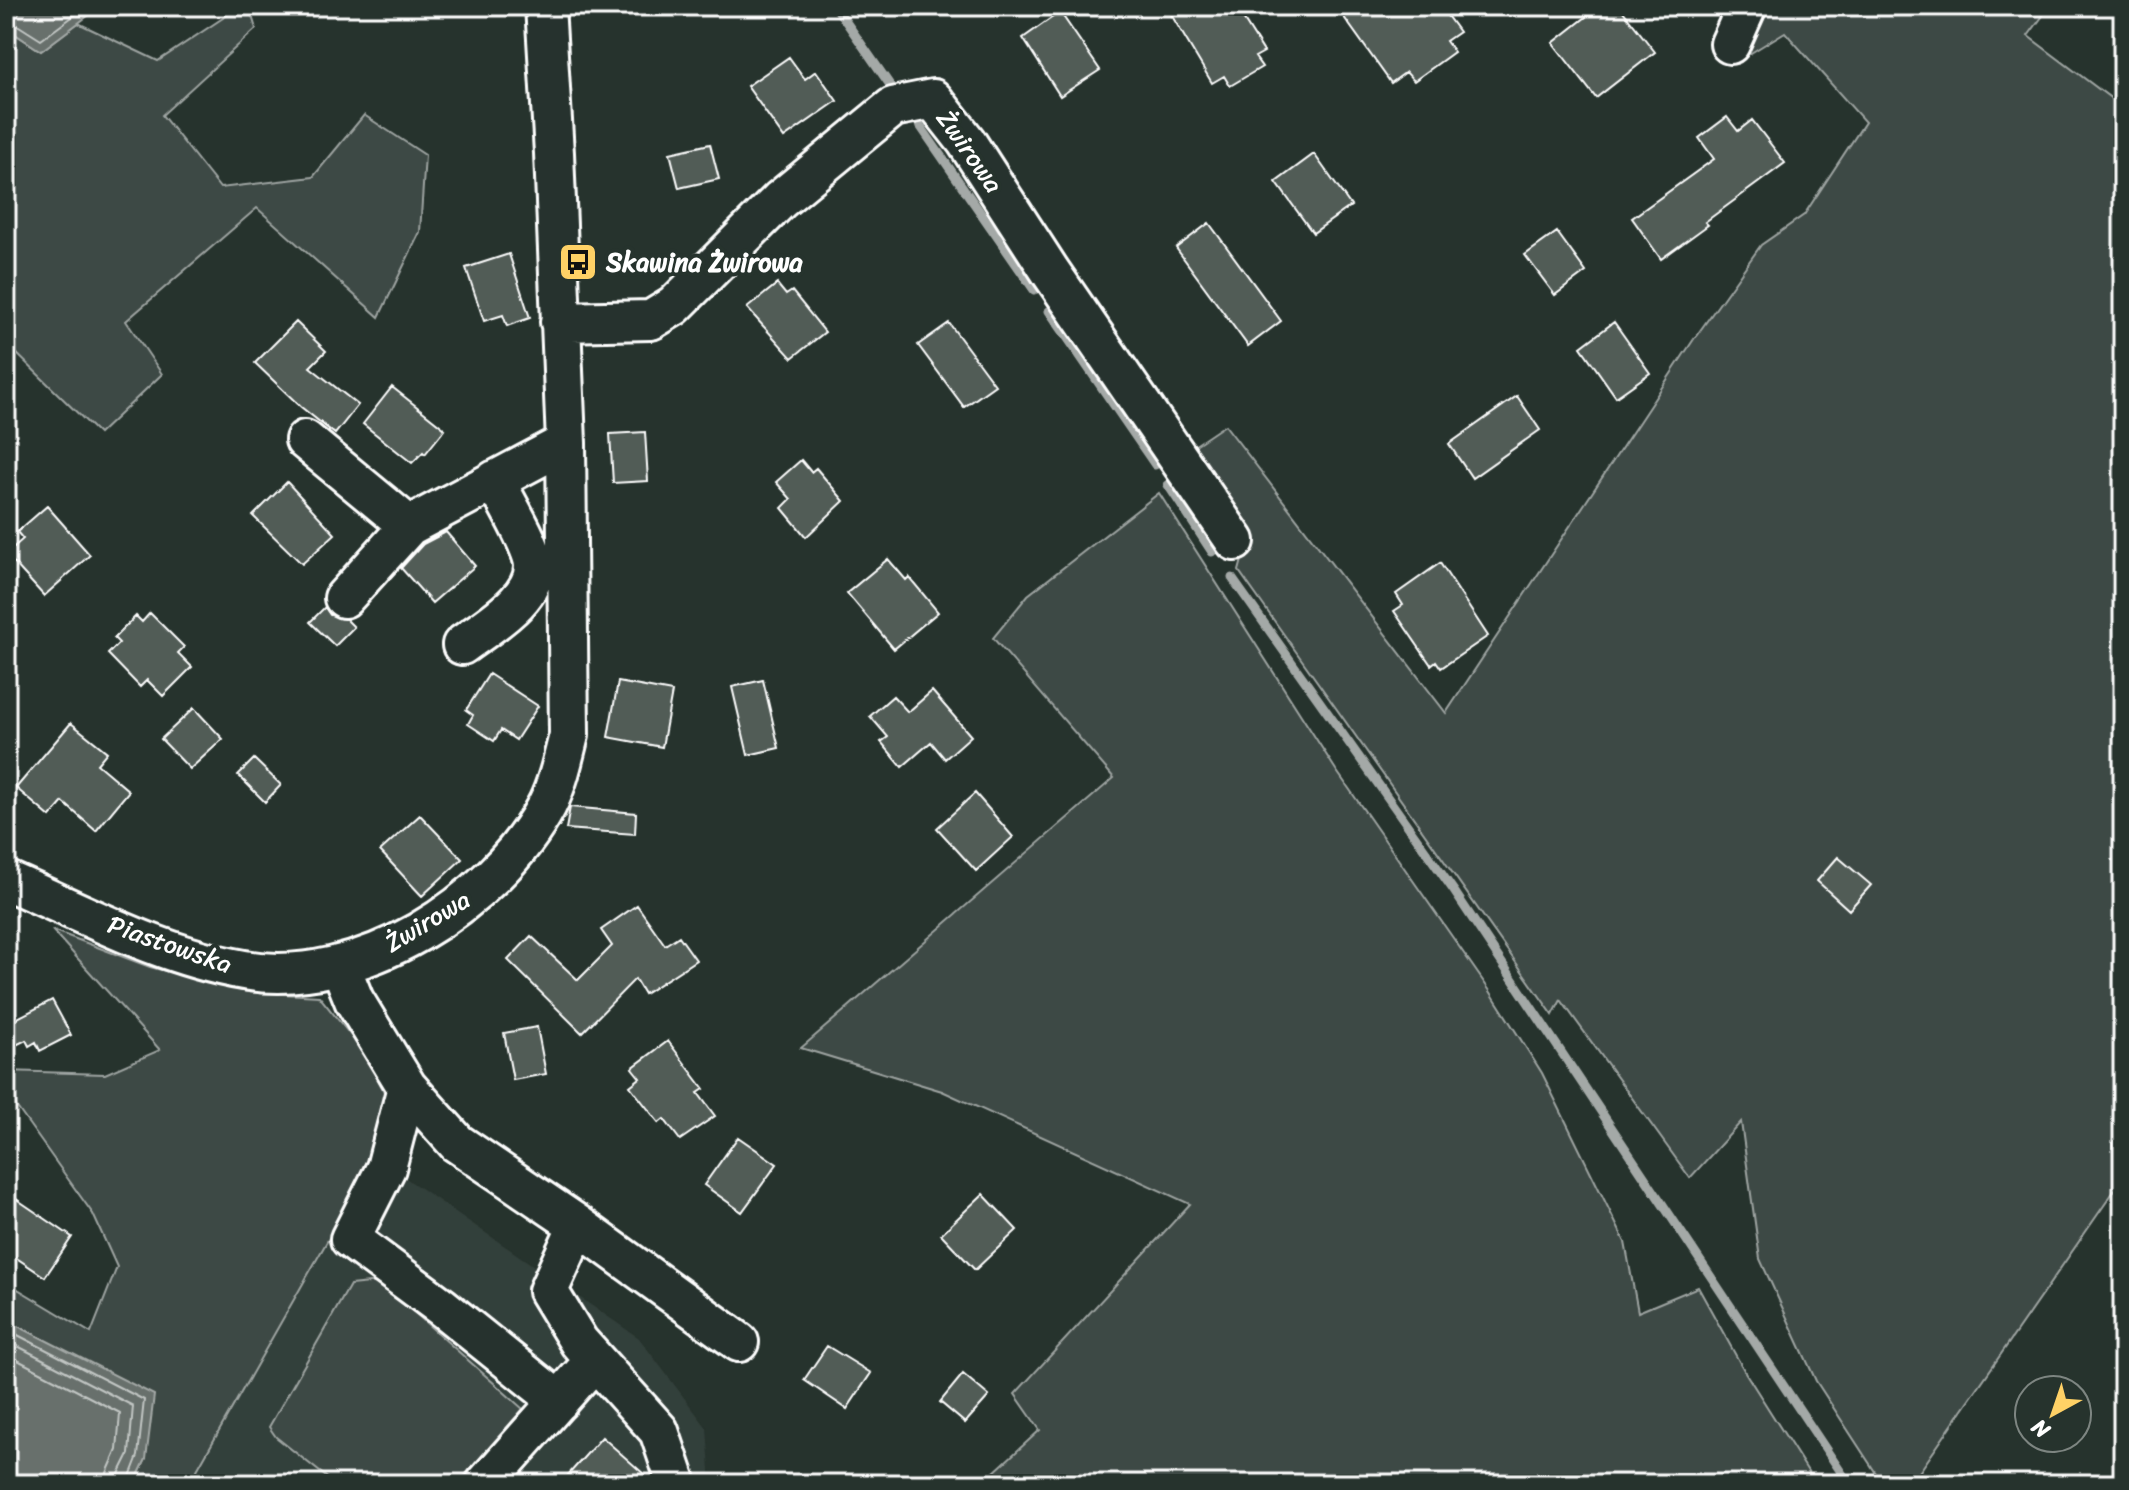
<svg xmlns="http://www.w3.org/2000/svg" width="2129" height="1490" font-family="Sriracha,sans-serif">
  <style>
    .built { fill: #333f3a }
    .green { fill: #3e4944; stroke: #9ea4a2; stroke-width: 2 }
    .water { fill: #67706c; stroke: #a4a9a7; stroke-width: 2 }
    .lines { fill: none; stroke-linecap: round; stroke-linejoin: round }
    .shore { stroke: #c2c6c4; stroke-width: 2 }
    .stream { stroke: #a4a9a7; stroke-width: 9 }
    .building { fill: #515c57; stroke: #fff; stroke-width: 2 }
    .minor-casing { stroke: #fff; stroke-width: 44 }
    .minor { stroke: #26332d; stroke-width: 38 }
    .labels { text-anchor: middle; stroke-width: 8; stroke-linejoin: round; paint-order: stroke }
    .street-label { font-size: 26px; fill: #fff; stroke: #26332d }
    .poi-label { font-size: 26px; font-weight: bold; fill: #fff; stroke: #26332d; text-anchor: start }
  </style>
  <rect width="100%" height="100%" fill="#26332d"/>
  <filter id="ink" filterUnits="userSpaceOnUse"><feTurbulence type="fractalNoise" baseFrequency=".0125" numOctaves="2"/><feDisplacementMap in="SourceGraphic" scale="16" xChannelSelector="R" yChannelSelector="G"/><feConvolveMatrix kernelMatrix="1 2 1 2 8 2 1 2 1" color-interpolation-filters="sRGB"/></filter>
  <g filter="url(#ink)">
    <path class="built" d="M 375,1157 L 639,1338 L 707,1428 L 711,1484 L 189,1484 Z"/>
    <path class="green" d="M 241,6 L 249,6 L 256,29 L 162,115 L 220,188 L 313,177 L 364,115 L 425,155 L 420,232 L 379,317 L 257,208 L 126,321 L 162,374 L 99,434 L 6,343 L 6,32 L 15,34 L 41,51 L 78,23 L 158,61 Z
      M 1757,6 L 2050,6 L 2028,36 L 2116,102 L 2123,93 L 2123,1178 L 1911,1484 L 1883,1484 L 1816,1381 L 1760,1259 L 1741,1122 L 1690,1178 L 1561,1000 L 1553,1015 L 1239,571 L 1245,549 L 1188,450 L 1225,425 L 1446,713 L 1694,339 L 1761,245 L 1804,215 L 1865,122 L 1785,32 L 1746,56 Z
      M 1159,493 L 1336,770 L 1490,991 L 1542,1073 L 1625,1242 L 1638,1312 L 1698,1287 L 1745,1372 L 1816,1484 L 981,1484 L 1040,1430 L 1015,1394 L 1190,1204 L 942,1091 L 801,1048 L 1114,778 L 993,638 L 1028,595 Z
      M 52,930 L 150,967 L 247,992 L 319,996 L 365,1053 L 390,1104 L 375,1157 L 189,1484 L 134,1484 L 146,1459 L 75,1356 L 6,1320 L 6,1282 L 91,1333 L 117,1267 L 93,1214 L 6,1092 L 6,1071 L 105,1074 L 160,1050 Z
      M 380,1282 L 523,1409 L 457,1484 L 335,1484 L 276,1437 L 269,1427 L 350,1285 Z"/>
    <path class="water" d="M 6,6 L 101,6 L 41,51 L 15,34 L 6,32 Z
      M 6,1320 L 154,1395 L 146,1459 L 134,1484 L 6,1484 Z"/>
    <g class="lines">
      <path class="shore" d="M 6,25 L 19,26 L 41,40 L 87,6
        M 6,1329 L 144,1400 L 138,1456 L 127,1484
        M 6,1340 L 133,1406 L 129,1454 L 119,1474 L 117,1484
        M 6,1354 L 120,1413 L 117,1450 L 107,1473 L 105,1484"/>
      <path class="stream" d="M 835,6 L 890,85
        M 912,114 L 1034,290
        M 1049,311 L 1155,465
        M 1168,485 L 1212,552
        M 1232,578 L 1454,891 L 1849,1484"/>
    </g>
    <path class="building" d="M 1166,6 L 1235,6 L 1264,52 L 1255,57 L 1262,67 L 1230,86 L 1224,76 L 1212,83 Z
      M 1336,6 L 1440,6 L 1459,32 L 1446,41 L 1454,52 L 1414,81 L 1406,72 L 1391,83 Z
      M 1600,6 L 1619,6 L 1655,52 L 1596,98 L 1553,43 Z
      M 1060,12 L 1100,70 L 1060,96 L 1023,38 Z
      M 789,57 L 805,79 L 816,71 L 837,101 L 784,138 L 747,86 Z
      M 1727,117 L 1738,131 L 1752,120 L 1785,163 L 1705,222 L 1708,225 L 1661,259 L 1632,218 L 1714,159 L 1699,138 Z
      M 710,144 L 719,179 L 679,188 L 670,153 Z
      M 1314,154 L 1351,206 L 1313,233 L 1276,182 Z
      M 1209,223 L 1281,321 L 1248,346 L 1176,248 Z
      M 1557,232 L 1586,272 L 1555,295 L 1525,255 Z
      M 509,254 L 530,318 L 507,326 L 503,315 L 484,321 L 466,268 Z
      M 777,284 L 786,295 L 792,291 L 825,332 L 792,358 L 747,308 Z
      M 296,322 L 326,351 L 310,367 L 358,405 L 335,434 L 301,407 L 255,363 Z
      M 1614,322 L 1650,373 L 1616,397 L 1581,347 Z
      M 949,323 L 995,385 L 964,407 L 918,345 Z
      M 392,387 L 445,429 L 425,454 L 423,452 L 412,463 L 363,424 Z
      M 1517,396 L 1540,430 L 1472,478 L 1449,444 Z
      M 645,432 L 648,481 L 613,483 L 610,434 Z
      M 801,460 L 811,472 L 816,468 L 844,501 L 806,537 L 782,508 L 791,499 L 776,482 Z
      M 287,482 L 335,534 L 302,564 L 253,516 Z
      M 47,506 L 90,555 L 44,596 L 6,554 L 23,539 L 17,532 Z
      M 446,532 L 475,566 L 432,603 L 401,568 L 423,544 Z
      M 888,559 L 906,580 L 909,577 L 938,612 L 894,649 L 847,593 Z
      M 1440,563 L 1488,636 L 1441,668 L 1436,661 L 1431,665 L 1394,611 L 1403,605 L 1396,594 Z
      M 325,607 L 330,615 L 346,619 L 354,627 L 335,646 L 310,622 Z
      M 150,613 L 184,647 L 178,653 L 192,667 L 163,696 L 147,680 L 140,687 L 108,654 L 119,643 L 114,638 L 136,616 L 142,622 Z
      M 489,674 L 538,706 L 516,740 L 501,730 L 494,741 L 468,724 L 473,715 L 466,710 Z
      M 763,680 L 779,748 L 748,755 L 732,687 Z
      M 618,682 L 672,692 L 662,747 L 608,737 Z
      M 932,691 L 971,736 L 945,759 L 931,742 L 902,767 L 881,742 L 888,737 L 870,716 L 893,696 L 908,712 Z
      M 194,708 L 223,739 L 190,769 L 161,739 Z
      M 71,723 L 107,752 L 97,764 L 129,791 L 96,831 L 63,802 L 50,817 L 16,788 Z
      M 254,759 L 281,785 L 265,802 L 238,775 Z
      M 975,793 L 1013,837 L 976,871 L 937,828 Z
      M 570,807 L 636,813 L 635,834 L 566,829 Z
      M 420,815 L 462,859 L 422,896 L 380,851 Z
      M 1838,857 L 1871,885 L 1849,910 L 1817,881 Z
      M 637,905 L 665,945 L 679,936 L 696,960 L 644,994 L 635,979 L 582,1033 L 508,960 L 531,936 L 578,980 L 612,946 L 601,930 Z
      M 52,1000 L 71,1035 L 40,1051 L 36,1042 L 29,1046 L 26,1040 L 6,1050 L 6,1024 Z
      M 537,1027 L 546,1074 L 513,1080 L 504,1033 Z
      M 668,1041 L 704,1089 L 698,1093 L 715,1116 L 680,1140 L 664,1119 L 659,1123 L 630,1086 L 640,1078 L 632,1068 Z
      M 738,1137 L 777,1164 L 742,1212 L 704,1185 Z
      M 6,1192 L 72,1237 L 45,1277 L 6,1251 Z
      M 983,1194 L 1017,1230 L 975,1270 L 941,1234 Z
      M 827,1346 L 871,1373 L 847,1409 L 804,1380 Z
      M 963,1374 L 989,1396 L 965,1423 L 940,1402 Z
      M 602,1437 L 653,1482 L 654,1484 L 560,1484 Z"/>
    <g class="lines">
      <defs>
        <path id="minor" d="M 1730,44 L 1747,6
          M 560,322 L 651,320 L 674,306 L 780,200 L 893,107 L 933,99 L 966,141 L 1050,271 L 1235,541
          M 305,440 L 409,526 L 566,443
          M 344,598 L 409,526
          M 462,645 C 486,627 542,596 533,559 C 528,538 505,501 495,480
          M 6,880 C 83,913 161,956 244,970 C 359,990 494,904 547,805 C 558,783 563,759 569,735 L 566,443 L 554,153 L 545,6
          M 340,965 L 354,1000 L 407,1087 L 457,1143 L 578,1225 L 739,1342
          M 407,1087 L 386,1168 L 350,1239 L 442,1307 L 559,1401
          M 578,1225 L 548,1291 L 579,1342 L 659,1431 L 677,1484
          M 485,1484 L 595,1360"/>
      </defs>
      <use href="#minor" class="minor-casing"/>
      <use href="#minor" class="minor"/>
    </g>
  </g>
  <defs>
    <symbol id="bus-square" viewBox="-11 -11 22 22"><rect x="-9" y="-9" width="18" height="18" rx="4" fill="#ffd166" stroke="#26332d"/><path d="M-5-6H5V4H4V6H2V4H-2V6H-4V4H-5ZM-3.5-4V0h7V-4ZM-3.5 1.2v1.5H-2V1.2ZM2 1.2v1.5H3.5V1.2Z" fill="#111"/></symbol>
  </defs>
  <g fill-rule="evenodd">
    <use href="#bus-square" x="556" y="240" width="44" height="44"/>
  </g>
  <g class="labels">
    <g class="street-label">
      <text transform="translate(970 151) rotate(55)" y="9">Żwirowa</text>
      <text transform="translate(427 921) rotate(-31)" y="9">Żwirowa</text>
      <text transform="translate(170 944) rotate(19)" y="9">Piastowska</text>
    </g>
    <g class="poi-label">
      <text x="606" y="271">Skawina Żwirowa</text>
    </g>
  </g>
  <rect width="2129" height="1490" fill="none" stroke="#26332d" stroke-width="32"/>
  <rect x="16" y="16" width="2097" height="1458" fill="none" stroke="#fff" stroke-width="3" filter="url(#ink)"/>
  <g transform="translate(2053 1414) rotate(220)"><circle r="38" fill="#26332d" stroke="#7d8581" stroke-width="2"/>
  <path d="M0-6L14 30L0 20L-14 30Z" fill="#ffd166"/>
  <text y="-12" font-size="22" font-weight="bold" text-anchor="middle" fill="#ffffff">N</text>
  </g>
</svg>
